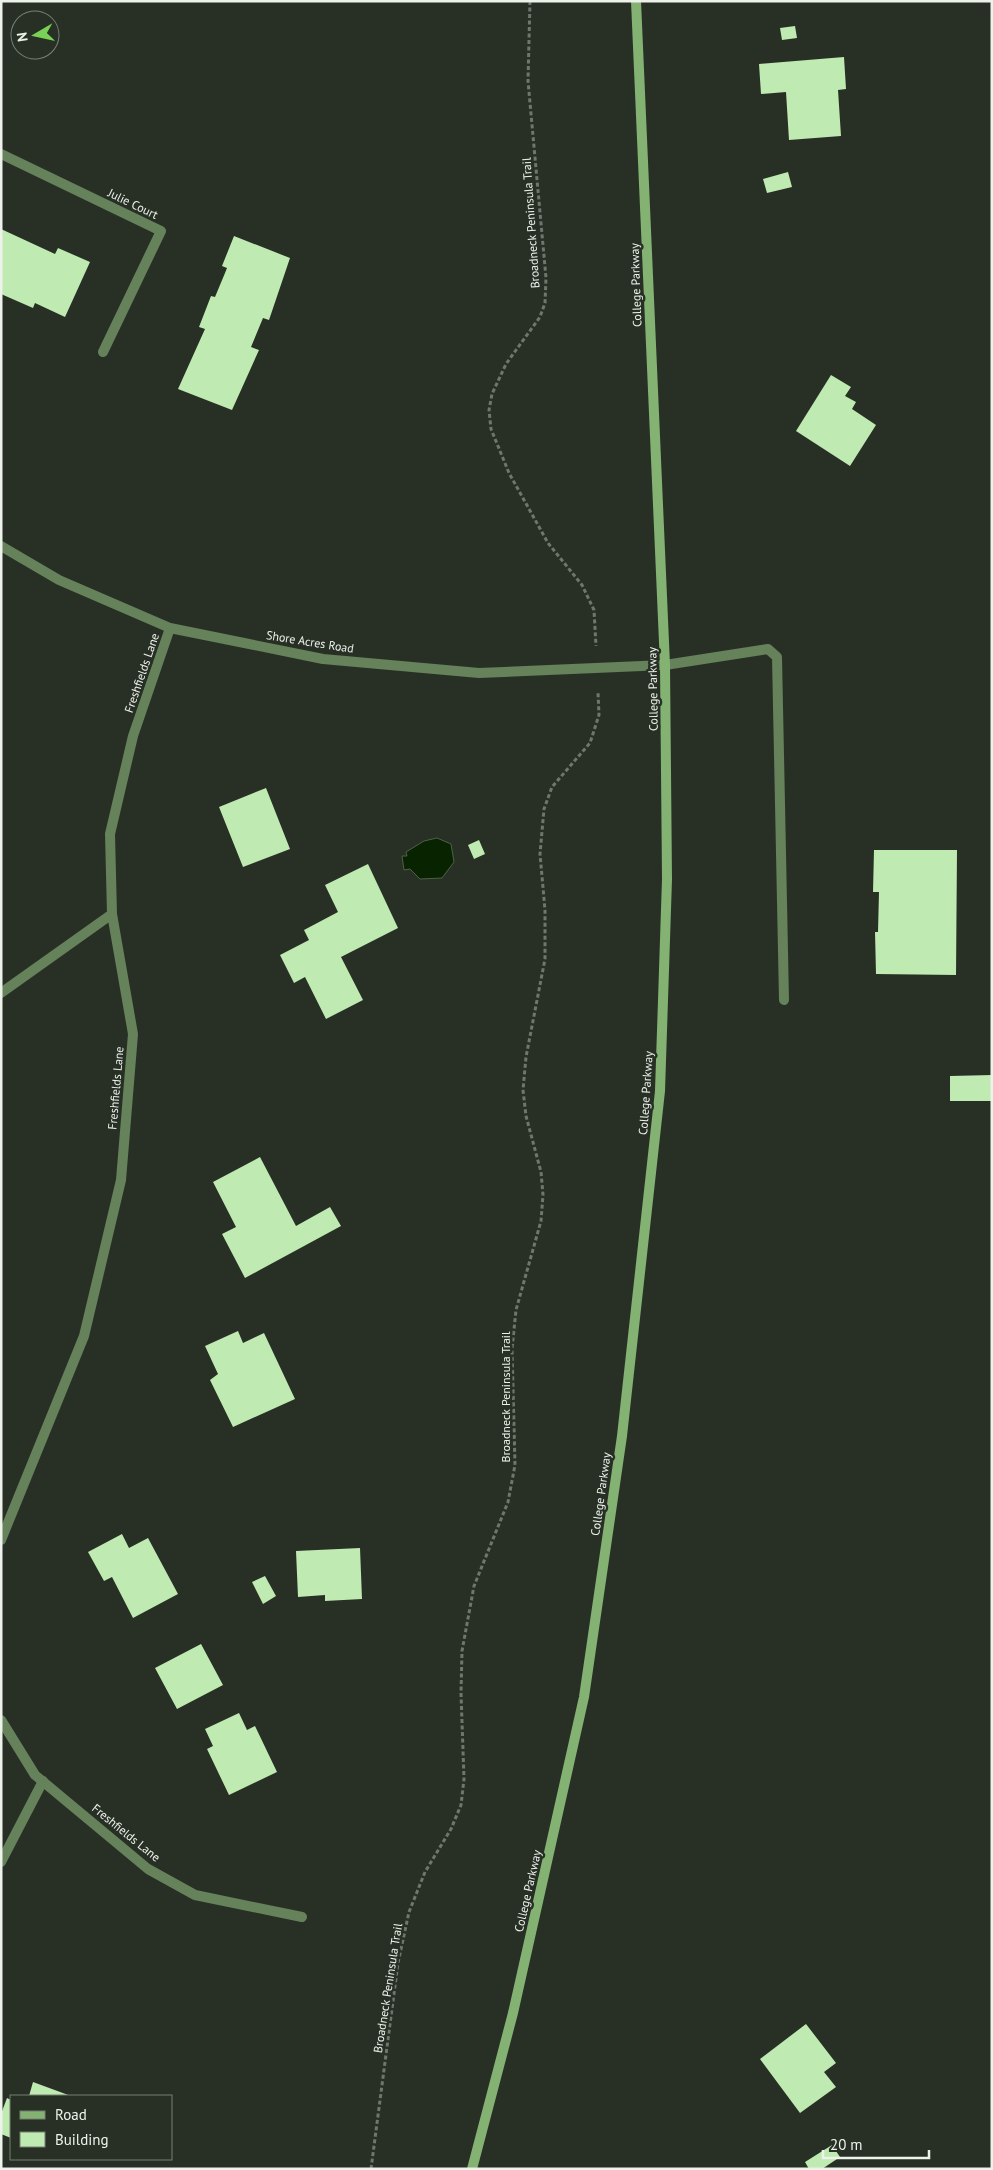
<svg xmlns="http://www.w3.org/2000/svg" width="993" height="2170" font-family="'PT Sans',sans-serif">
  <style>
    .water { fill: #082300; stroke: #4d6146 }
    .building { fill: #bfeab1 }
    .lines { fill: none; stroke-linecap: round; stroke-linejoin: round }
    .path { stroke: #6f766d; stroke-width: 3; stroke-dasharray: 4 2.5; stroke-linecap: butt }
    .lane { stroke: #65825b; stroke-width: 10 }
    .street { stroke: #65825b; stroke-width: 10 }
    .secondary { stroke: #83b273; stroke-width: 10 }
    .labels { text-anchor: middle; stroke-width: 5; stroke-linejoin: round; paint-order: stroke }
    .street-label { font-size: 12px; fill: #edf2eb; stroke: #283026 }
  </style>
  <rect width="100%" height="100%" fill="#283026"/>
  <path class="water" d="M 437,838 L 451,844 L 454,862 L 442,878 L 420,879 L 410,869 L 404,870 L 402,856 L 407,856 L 406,852 L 424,841 Z"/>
  <path class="building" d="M 795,26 L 797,38 L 782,40 L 780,28 Z
    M 844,57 L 846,89 L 838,90 L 841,136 L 789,140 L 786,92 L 761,94 L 759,64 Z
    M 788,172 L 792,187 L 767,193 L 763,179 Z
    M 1,229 L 55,254 L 58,248 L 90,262 L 65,317 L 35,303 L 33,308 L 1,294 Z
    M 234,236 L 290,258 L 269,320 L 263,318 L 251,347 L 259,350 L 232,410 L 178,389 L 205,329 L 199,327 L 211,296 L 215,297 L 225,273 L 227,268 L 222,266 Z
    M 831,375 L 851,387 L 845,396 L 856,402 L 852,409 L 876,425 L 850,466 L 796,431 Z
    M 266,788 L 290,849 L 243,867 L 219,807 Z
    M 479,840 L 485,854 L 474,859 L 468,845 Z
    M 874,850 L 957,850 L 956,975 L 876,974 L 875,932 L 878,932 L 879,892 L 873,892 Z
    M 368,864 L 398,928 L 341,957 L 363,1000 L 326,1019 L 305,977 L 294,983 L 280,955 L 309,940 L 304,930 L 338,912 L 325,885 Z
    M 992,1075 L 992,1101 L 950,1101 L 950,1076 Z
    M 260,1157 L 296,1226 L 330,1207 L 341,1226 L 245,1278 L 222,1234 L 236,1227 L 213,1182 Z
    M 238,1331 L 243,1343 L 264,1333 L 295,1399 L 233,1427 L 210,1380 L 218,1374 L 205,1346 Z
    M 122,1534 L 129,1548 L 148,1538 L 178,1594 L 133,1618 L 112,1577 L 104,1581 L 88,1552 Z
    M 360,1548 L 362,1599 L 325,1601 L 325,1595 L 298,1597 L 296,1551 Z
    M 265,1576 L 276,1596 L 263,1604 L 252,1582 Z
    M 201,1644 L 223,1685 L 177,1709 L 155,1668 Z
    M 239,1713 L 247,1730 L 255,1726 L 277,1772 L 229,1795 L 207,1749 L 213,1746 L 205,1729 Z
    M 806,2024 L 836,2063 L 824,2072 L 836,2087 L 800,2113 L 760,2059 Z
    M 33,2082 L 71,2096 L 29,2096 Z
    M 7,2098 L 11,2100 L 11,2138 L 1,2134 L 1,2114 Z
    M 832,2145 L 840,2157 L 822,2169 L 809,2169 L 805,2162 Z"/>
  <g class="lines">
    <path class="path" d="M 530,1 L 528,81 L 546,278 L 545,303 L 540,317 L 506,364 L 492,394 L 489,410 L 491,429 L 509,473 L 548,543 L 582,585 L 594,610 L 596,646
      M 371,2169 L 398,1963 L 409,1912 L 425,1872 L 451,1829 L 461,1805 L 464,1779 L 461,1693 L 462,1651 L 474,1586 L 508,1502 L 515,1465 L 512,1349 L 516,1310 L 541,1221 L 543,1195 L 541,1172 L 526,1116 L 523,1090 L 526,1057 L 545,959 L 545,910 L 540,854 L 544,809 L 552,787 L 590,743 L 599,715 L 598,692"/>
    <path class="lane" d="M 665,665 L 768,649 L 777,657 L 784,1000
      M 1,1862 L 43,1781"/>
    <path class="street" d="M 1,154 L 161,231 L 103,352
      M 1,546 L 59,580 L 170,628 L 323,659 L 479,673 L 665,665
      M 1,993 L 112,914
      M 1,1540 L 84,1336 L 121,1180 L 133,1034 L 112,914 L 110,834 L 133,736 L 170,628
      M 1,1720 L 35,1775 L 148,1869 L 195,1895 L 302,1917"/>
    <path class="secondary" d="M 472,2169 L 513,2013 L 584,1697 L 622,1436 L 660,1091 L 667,879 L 665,665 L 636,1"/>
  </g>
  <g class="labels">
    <g class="street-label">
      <text transform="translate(133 204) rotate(26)" y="4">Julie Court</text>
      <text transform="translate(531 223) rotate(-94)" y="4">Broadneck Peninsula Trail</text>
      <text transform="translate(636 285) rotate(-92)" y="4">College Parkway</text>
      <text transform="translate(310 642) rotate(9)" y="4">Shore Acres Road</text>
      <text transform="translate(142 673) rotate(-71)" y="4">Freshfields Lane</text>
      <text transform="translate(653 689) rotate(-91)" y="4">College Parkway</text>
      <text transform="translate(116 1088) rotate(-85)" y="4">Freshfields Lane</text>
      <text transform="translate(646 1093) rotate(-86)" y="4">College Parkway</text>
      <text transform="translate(506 1397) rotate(-90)" y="4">Broadneck Peninsula Trail</text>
      <text transform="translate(601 1494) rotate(-82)" y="4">College Parkway</text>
      <text transform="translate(126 1833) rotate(39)" y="4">Freshfields Lane</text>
      <text transform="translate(528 1891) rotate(-77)" y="4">College Parkway</text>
      <text transform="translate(388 1988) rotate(-81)" y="4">Broadneck Peninsula Trail</text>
    </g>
  </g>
  <rect width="993" height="2170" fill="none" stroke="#edf2eb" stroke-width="5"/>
  <rect x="10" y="2095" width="162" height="65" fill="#283026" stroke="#777e75"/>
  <rect x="20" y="2111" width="25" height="8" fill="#83b273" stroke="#777e75"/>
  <text x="55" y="2120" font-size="15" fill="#edf2eb">Road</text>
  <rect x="20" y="2132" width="25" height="15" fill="#bfeab1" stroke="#777e75"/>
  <text x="55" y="2145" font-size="15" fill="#edf2eb">Building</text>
  <g transform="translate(35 35) rotate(261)"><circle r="24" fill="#283026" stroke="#777e75"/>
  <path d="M0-4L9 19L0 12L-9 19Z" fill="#79d158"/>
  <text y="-8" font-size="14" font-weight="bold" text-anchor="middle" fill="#edf2eb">N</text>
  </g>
  <path d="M823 2150v8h106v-8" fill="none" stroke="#edf2eb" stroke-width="2.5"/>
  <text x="830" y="2150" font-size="15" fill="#edf2eb" stroke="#283026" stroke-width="4" paint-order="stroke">20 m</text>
</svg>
